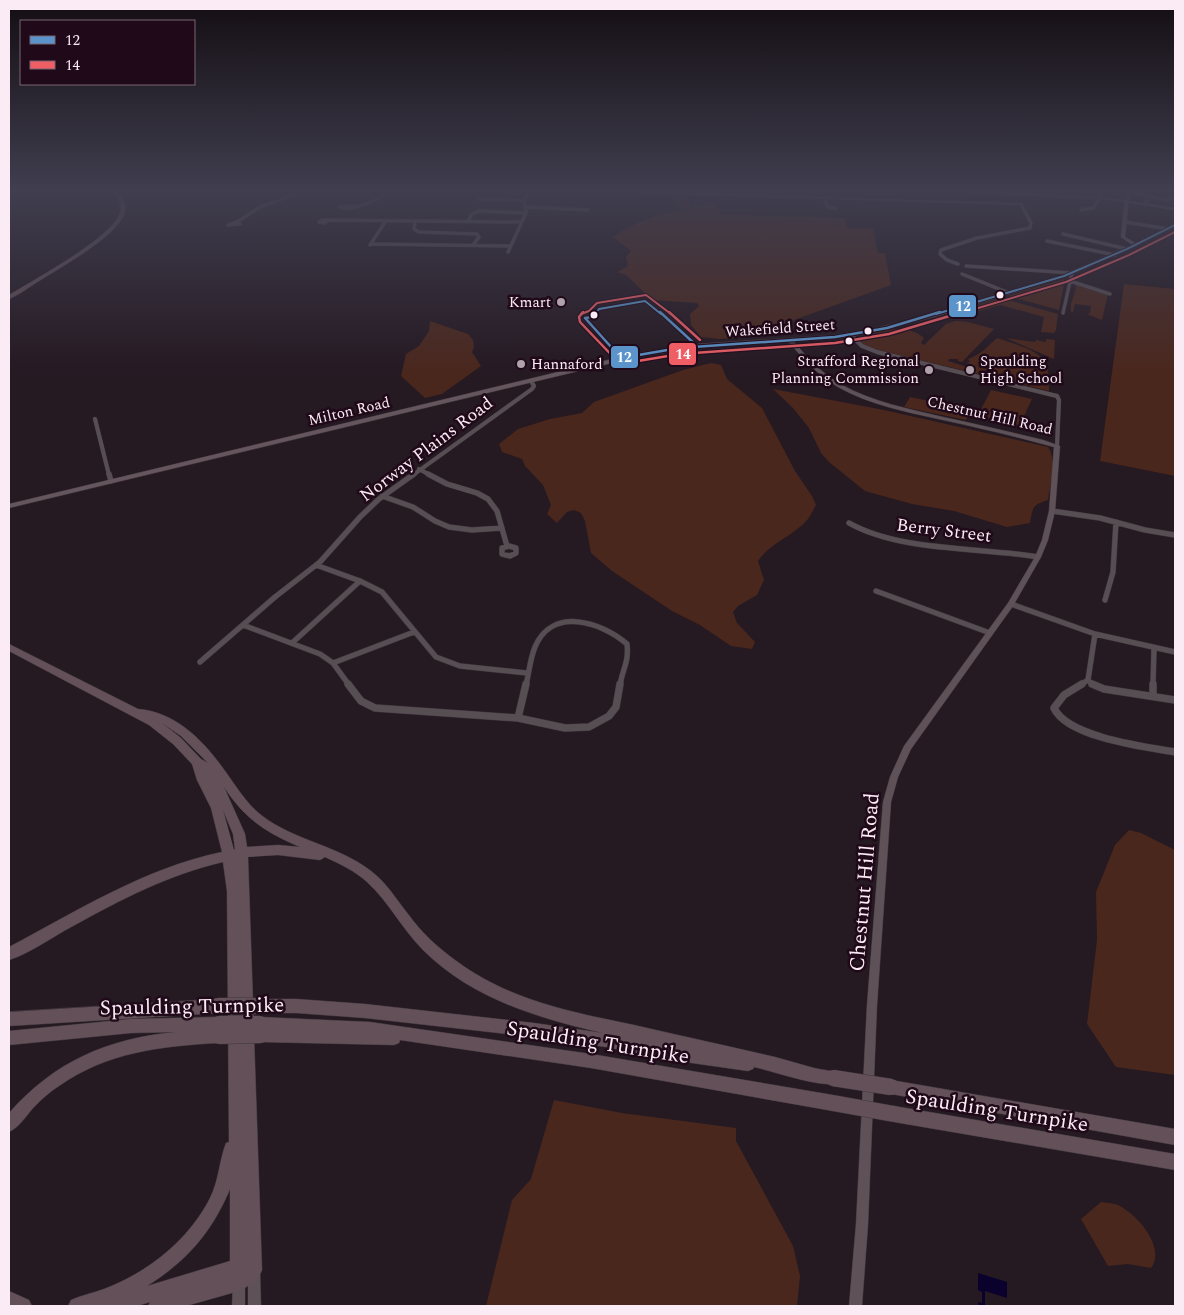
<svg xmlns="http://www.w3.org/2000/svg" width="1184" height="1315" font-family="Spectral,serif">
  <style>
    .green { fill: #4a271d }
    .water { fill: #0a022d }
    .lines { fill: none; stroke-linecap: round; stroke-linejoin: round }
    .street-far3-casing { stroke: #40373d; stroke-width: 4 }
    .street-far2-casing { stroke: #40373d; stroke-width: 4.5 }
    .street-far1-casing { stroke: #40373d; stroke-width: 6 }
    .street-casing { stroke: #40373d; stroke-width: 8 }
    .secondary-casing { stroke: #40373d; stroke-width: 1 }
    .primary-casing { stroke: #40373d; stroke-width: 1 }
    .highway-casing { stroke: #40373d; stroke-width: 1 }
    .street-far3 { stroke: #574e54; stroke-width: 3 }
    .street-far2 { stroke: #574e54; stroke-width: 4 }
    .street-far1 { stroke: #574e54; stroke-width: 5 }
    .street { stroke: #574e54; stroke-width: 7 }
    .secondary { fill: #5e5258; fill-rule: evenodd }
    .primary { fill: #65555d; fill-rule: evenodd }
    .highway { fill: #635058; fill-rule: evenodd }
    .highway-bridge-casing { stroke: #40373d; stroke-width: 17; stroke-linecap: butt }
    .highway-bridge { stroke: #635058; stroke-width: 16 }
    .bus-1-far1-casing { stroke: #200a1a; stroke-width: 4 }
    .bus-1-casing { stroke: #200a1a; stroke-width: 5 }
    .bus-2-far1-casing { stroke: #200a1a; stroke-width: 4 }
    .bus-2-casing { stroke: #200a1a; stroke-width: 5 }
    .bus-1-far1 { stroke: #5a94ca; stroke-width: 2 }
    .bus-1 { stroke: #5a94ca; stroke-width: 2.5 }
    .bus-2-far1 { stroke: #ee5e64; stroke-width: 2 }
    .bus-2 { stroke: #ee5e64; stroke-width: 2.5 }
    .bus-dot { fill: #fbebf5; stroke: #200a1a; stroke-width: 2 }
    .poi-dot { fill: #b0a2ab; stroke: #200a1a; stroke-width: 2 }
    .labels { text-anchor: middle; stroke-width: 5; stroke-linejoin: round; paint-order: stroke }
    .far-poi-label { font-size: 15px; fill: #fbebf5; stroke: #200a1a; text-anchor: end }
    .far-street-label { font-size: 15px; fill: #fbebf5; stroke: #200a1a }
    .street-label { font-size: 18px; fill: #fbebf5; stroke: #200a1a }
    .near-street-label { font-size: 21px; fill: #fbebf5; stroke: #200a1a }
    .line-badge { stroke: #200a1a; stroke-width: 2 }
    .badge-label { font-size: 14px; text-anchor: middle; font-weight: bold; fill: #fff }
  </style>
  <rect width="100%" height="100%" fill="#251922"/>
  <path class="green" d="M 686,195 L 690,208 L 712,203 L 722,212 L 719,214 L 845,218 L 847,228 L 873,229 L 878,253 L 885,253 L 891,285 L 747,337 L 720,339 L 701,337 L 691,325 L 690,314 L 699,306 L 697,303 L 652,300 L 626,275 L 617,272 L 628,266 L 626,257 L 631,251 L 613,237 C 633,223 657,215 681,210 L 676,196 Z
    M 1065,279 L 1059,310 L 1008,296 Z
    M 1074,283 L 1108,294 L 1102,320 L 1087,314 L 1090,313 L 1091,306 L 1075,304 L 1073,312 L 1075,313 L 1071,312 L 1071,304 L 1076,288 Z
    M 1124,284 L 1175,289 L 1175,476 L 1100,461 Z
    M 1001,298 L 1058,314 L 1056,330 L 1054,333 L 1041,332 L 1044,317 L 1000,305 L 972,313 L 965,310 L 954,312 Z
    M 430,321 L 468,334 L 473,340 L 474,347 L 472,352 L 481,366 L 442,394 L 425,398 L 401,376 L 406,354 L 419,346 L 429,331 Z
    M 955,321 C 970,321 982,326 994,329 L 962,362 L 958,361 L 958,359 L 949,359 L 948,361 L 974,369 L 976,367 L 966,362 L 970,362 L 968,359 C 980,355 987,347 997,338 L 1000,339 C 1014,344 1040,350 1046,364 C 1049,371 1049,384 1049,391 L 878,350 L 864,345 L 857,337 C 884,332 902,321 924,338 L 921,343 L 924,345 L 946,324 Z
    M 1006,338 L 1035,342 L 1036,340 L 1046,342 L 1046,339 L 1055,340 L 1054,359 Z
    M 711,363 L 721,365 L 727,379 L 762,408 L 795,471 L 812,496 L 816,505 C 813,510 811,515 808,519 C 794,536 771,542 758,561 L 764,580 L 757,595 L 738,606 L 733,612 L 737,623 L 755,642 L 752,649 L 731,646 L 700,625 L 672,611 L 612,571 L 591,553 L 585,521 L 581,513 L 574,510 L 567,512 L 557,523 L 547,514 L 551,505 L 543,485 L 525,466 L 522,459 L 502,452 L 499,444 L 518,429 L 550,419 L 582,413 L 594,402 L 683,370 Z
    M 773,389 L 884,410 L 1048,447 C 1058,462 1050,484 1048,500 C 1032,505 1033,507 1030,523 L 1007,527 L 954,511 L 912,504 L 865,491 L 829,462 L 821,453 L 809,428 L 793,408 Z
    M 991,390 L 1032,399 L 1019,427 L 977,417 Z
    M 910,397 L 971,410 L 966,420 L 904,407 Z
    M 1129,830 L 1141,833 L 1175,850 L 1175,1075 L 1116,1067 L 1087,1024 L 1097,940 L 1096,892 L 1115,845 Z
    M 554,1100 L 622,1113 L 736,1128 L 736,1141 L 793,1246 L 800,1276 L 797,1306 L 486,1306 L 512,1200 L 531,1179 Z
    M 1101,1202 C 1107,1203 1115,1203 1120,1206 C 1139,1216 1166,1249 1151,1268 L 1128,1264 L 1108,1266 L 1081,1219 Z"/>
  <path class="water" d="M 978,1273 L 1007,1282 L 1007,1298 L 985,1291 L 985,1306 L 979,1306 L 978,1302 L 982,1303 L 982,1292 L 978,1290 Z"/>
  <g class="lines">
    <defs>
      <path id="street-far3" d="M 1168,189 L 1175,190
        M 933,190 L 1015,194
        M 1128,192 L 1167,200 L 1175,197
        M 826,198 L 825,202 L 828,207 L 836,208
        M 479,199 L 524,200
        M 1144,204 L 1148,200
        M 352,206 L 340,207 C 354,211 382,199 391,189
        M 526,207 L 588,210
        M 1081,210 L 1093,208 L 1101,197 L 1101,189
        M 322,220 L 328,220 L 325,223 L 319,222 Z
        M 328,220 L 522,222
        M 415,221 L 414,229 L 419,232 L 477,234 L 479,237 L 473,245
        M 468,221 L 472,214 L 479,211 L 526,213
        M 237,222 L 240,224 L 228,225 Z
        M 237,222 L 260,207 L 296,194 L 303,189
        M 1125,222 L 1168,229
        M 1063,234 L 1127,249
        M 1047,241 L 1115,255
        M 371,244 L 511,246
        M 370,245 L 385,222
        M 508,252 L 526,213 L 524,200 L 529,190
        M 958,264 L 947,260 L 940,254 L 941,250 L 977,238 L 1030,228 L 1031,223 L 1021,204
        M 966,266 L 1072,273 L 1063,313
        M 962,274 L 1009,293
        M 1070,281 L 1110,294"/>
      <path id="street-far2" d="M 851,335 L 862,346 L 877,352 L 1057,396 L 1059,400 L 1057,446
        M 95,419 L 109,475
        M 419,469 L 430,475
        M 413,475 L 532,389 L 534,386 L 531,381"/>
      <path id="street-far1" d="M 109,474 L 111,481
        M 428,474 L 447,484 L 477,493 L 488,499 L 497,511 L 507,546
        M 382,496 L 413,507 L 435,521 L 449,527 L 472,530 L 502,528
        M 1052,511 L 1100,518 L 1145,530 L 1175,535
        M 849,523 C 901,552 979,547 1038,557
        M 509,546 L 516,548 L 516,553 L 510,556 L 502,554 L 502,548 Z
        M 316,565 L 360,581 L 382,592 L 436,657 L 460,666 L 527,673
        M 876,591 L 990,633
        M 1105,600 L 1113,572 L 1116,522
        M 1011,604 L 1095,634 L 1175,652
        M 243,625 L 320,654 L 333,663 L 349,685
        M 292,643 L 360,581
        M 200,662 L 275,597 L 320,562 L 360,517 L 379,499 L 414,474
        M 333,663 L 414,632
        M 1088,680 L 1093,685
        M 1088,680 L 1095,634
        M 526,685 C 529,673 530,659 535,647 C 552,606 602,622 627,644 C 629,663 623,667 620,685
        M 1080,685 L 1088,680
        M 1153,685 L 1154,648"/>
      <path id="street" d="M 348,684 L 361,701 L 375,708 L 518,718
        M 1082,684 L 1064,695 L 1054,708 C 1067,737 1145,747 1175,752
        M 1092,684 L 1104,689 L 1175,700
        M 1153,696 L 1153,684
        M 518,718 L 565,728 L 589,727 L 609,716 L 616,707 L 620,684
        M 518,718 L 526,684"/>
      <path id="secondary" d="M 555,189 L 1021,203 L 1023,204 L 1021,205 L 506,189 Z
        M 1015,193 L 1111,198 L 1175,208 L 1175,210 L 1111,200 L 1014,195 Z
        M 1175,224 L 1175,226 L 1136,246 L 1133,245 Z
        M 788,339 L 792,339 C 806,357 821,373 842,385 C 873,402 909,409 943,417 C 976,424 1010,432 1043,440 L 1060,446 L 1055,511 L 1048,540 L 1041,557 L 1013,606 L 911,749 L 898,777 L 891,802 L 877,1005 L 868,1224 L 862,1306 L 849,1306 L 856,1224 L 867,1005 L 883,802 L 890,777 L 904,746 L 1008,603 L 1035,557 L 1042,540 L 1049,511 L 1054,447 C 1018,437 980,428 943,420 C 907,412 870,405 838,387 C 818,375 803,359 788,341 Z
        M 254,1265 L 259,1266 L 260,1271 L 261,1306 L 248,1306 L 248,1271 L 249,1266 Z
        M 239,1276 L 244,1277 L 245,1282 L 245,1306 L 232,1306 L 233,1282 L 234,1277 Z"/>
      <path id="primary" d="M 1126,189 L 1130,189 L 1125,237 L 1137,244 L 1137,246 L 1066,277 L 934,317 L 871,333 L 834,339 L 697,348 L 637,357 L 9,508 L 9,504 L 637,353 L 697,344 L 834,335 L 871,329 L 930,315 L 1062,275 L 1132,245 L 1121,237 Z"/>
      <path id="highway" d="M 110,189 L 117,191 C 123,197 128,206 124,215 C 113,239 61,267 39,281 C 29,287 19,295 9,299 L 9,295 C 32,281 113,237 120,213 C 123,203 117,196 110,189 Z
        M 9,644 L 138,709 C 176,712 204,741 225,771 C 236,786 246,803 261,815 C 294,841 338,845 371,871 C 386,882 396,899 408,914 C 421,932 437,947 455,960 C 508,1000 571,1012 634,1025 C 681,1036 728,1046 775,1057 C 788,1061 801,1064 814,1068 C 822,1070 830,1070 838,1073 L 840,1078 L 838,1083 C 824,1089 772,1071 754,1067 L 753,1069 L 748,1071 L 657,1058 L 606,1047 L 534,1037 L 365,1018 L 296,1013 L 259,1013 L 253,1009 L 254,1022 L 255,1019 L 260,1017 L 370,1022 L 591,1054 L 833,1095 L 838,1098 L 841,1103 L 838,1108 L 833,1111 L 591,1068 L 400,1040 L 399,1043 L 394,1045 L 261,1042 L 256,1040 L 254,1036 L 262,1270 C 259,1279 248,1287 239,1291 L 186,1306 L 148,1306 L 150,1302 L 137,1306 L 68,1306 L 71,1300 C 82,1295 93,1293 104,1289 C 147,1273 189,1240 210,1198 C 219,1180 219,1161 226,1143 L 229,1142 L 227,891 L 223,862 C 170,874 120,900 73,926 C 52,937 31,953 9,960 L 9,947 C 77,911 145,868 222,852 L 211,808 L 197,780 L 192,764 L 173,744 L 149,725 L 9,651 ZM 162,723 L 181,736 L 208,763 L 201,759 L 181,738 ZM 224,787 C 245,819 265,832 300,847 L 278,845 L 247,847 L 245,834 ZM 223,810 L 233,834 L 235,849 L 234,850 ZM 278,855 L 320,860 L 325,857 C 340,864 355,871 367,882 C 389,902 402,929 423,950 C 471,998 537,1018 603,1033 L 534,1023 L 365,1004 L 296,999 L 259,999 L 253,1003 L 248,857 ZM 230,1189 L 230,1261 L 147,1286 C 187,1261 212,1232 230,1189 Z
        M 218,999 L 223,1001 L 225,1006 L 223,1011 L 218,1013 L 9,1026 L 9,1012 Z
        M 219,1017 L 224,1019 L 226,1024 L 224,1029 L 221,1030 L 224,1031 L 226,1036 L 224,1041 L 219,1043 C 162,1046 107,1052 59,1086 C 51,1091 43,1098 36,1105 C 27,1114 20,1127 9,1132 L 9,1113 C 55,1061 107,1039 175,1032 L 131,1033 L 9,1045 L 9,1031 L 131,1019 Z
        M 891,1080 L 1175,1129 L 1175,1145 L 891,1094 L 886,1092 L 884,1087 L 886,1082 Z
        M 894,1106 L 1175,1154 L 1175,1170 L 894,1122 L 889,1119 L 886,1114 L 889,1109 Z
        M 9,1291 L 29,1300 L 32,1306 L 9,1306 Z"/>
    </defs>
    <use href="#street-far3" class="street-far3-casing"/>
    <use href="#street-far2" class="street-far2-casing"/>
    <use href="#street-far1" class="street-far1-casing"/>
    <use href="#street" class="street-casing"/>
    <use href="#secondary" class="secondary-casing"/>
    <use href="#primary" class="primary-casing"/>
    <use href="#highway" class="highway-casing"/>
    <use href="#street-far3" class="street-far3"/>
    <use href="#street-far2" class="street-far2"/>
    <use href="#street-far1" class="street-far1"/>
    <use href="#street" class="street"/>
    <use href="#secondary" class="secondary"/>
    <use href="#primary" class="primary"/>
    <use href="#highway" class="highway"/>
    <defs>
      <path id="highway-bridge" d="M 218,1006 L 259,1006
        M 219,1024 L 260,1024
        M 219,1036 L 261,1035
        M 833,1078 L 891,1087
        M 833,1103 L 894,1114"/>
    </defs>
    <use href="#highway-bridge" class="highway-bridge-casing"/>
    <use href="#highway-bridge" class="highway-bridge"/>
    <defs>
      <path id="bus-1-far1" d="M 595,314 L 599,309 L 645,301 L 661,314
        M 936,314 L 1064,276 L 1127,249 L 1175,225"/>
      <path id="bus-1" d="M 596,312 L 592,317 L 585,318 L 621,358 L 679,348 L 835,337 L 887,328 L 940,312
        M 660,312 L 697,346"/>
      <path id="bus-2-far1" d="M 581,314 L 589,311 L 597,303 L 646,295 L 671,314
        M 958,314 L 1066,282 L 1129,255 L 1175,232"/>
      <path id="bus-2" d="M 583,312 L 579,317 L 580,322 L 620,364 L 680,354 L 835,343 L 889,334 L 963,312
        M 669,312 L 700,340"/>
    </defs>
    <use href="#bus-1-far1" class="bus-1-far1-casing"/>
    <use href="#bus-1" class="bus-1-casing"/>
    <use href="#bus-2-far1" class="bus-2-far1-casing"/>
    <use href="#bus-2" class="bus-2-casing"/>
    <use href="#bus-1-far1" class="bus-1-far1"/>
    <use href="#bus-1" class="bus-1"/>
    <use href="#bus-2-far1" class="bus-2-far1"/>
    <use href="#bus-2" class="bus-2"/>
  </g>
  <linearGradient id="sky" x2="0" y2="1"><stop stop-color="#140e13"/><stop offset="0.51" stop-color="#403e4f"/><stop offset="1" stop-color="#403e4f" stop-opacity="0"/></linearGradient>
  <rect width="1184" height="373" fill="url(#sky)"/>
  <g class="bus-dot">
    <circle cx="1000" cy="295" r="4.5"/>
    <circle cx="594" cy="315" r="4.5"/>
    <circle cx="868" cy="331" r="4.5"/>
    <circle cx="849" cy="341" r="4.5"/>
  </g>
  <g class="poi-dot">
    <circle cx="561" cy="302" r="5"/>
    <circle cx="521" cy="364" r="5"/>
    <circle cx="929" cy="370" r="5"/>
    <circle cx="970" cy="370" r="5"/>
  </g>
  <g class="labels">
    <g class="far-poi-label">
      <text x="551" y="307">Kmart</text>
      <text x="919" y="366">Strafford Regional<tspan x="919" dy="17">Planning Commission</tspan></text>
      <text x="980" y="366" text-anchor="start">Spaulding<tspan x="980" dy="17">High School</tspan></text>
      <text x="531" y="369" text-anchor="start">Hannaford</text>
    </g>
    <g class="far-street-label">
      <text transform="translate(780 328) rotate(-4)" y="5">Wakefield Street</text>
      <text transform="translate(349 411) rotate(-13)" y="5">Milton Road</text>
      <text transform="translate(990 415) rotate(13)" y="5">Chestnut Hill Road</text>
    </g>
    <g class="street-label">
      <text transform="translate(426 449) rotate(-37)" y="6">Norway Plains Road</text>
      <text transform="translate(944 530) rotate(7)" y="6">Berry Street</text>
    </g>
    <g class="near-street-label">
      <text transform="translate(864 882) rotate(-85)" y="7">Chestnut Hill Road</text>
      <text transform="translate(192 1006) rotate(-1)" y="7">Spaulding Turnpike</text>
      <text transform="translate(598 1042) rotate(9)" y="7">Spaulding Turnpike</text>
      <text transform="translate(997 1110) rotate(9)" y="7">Spaulding Turnpike</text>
    </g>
  </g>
  <g class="line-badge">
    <rect x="948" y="294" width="29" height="24" rx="5" fill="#5a94ca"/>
    <rect x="668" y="342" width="29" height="24" rx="5" fill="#ee5e64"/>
    <rect x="610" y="345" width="29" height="24" rx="5" fill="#5a94ca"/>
  </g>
  <g class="badge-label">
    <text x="963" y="311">12</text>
    <text x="683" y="359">14</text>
    <text x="624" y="362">12</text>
  </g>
  <rect width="1184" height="1315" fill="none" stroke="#fbebf5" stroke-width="20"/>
  <rect x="20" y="20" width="175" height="65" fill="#200a1a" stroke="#786472"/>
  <rect x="30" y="36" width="25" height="8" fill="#5a94ca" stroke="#786472"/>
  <text x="65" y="45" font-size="15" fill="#fbebf5">12</text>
  <rect x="30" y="61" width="25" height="8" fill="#ee5e64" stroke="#786472"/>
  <text x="65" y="70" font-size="15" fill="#fbebf5">14</text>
</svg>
